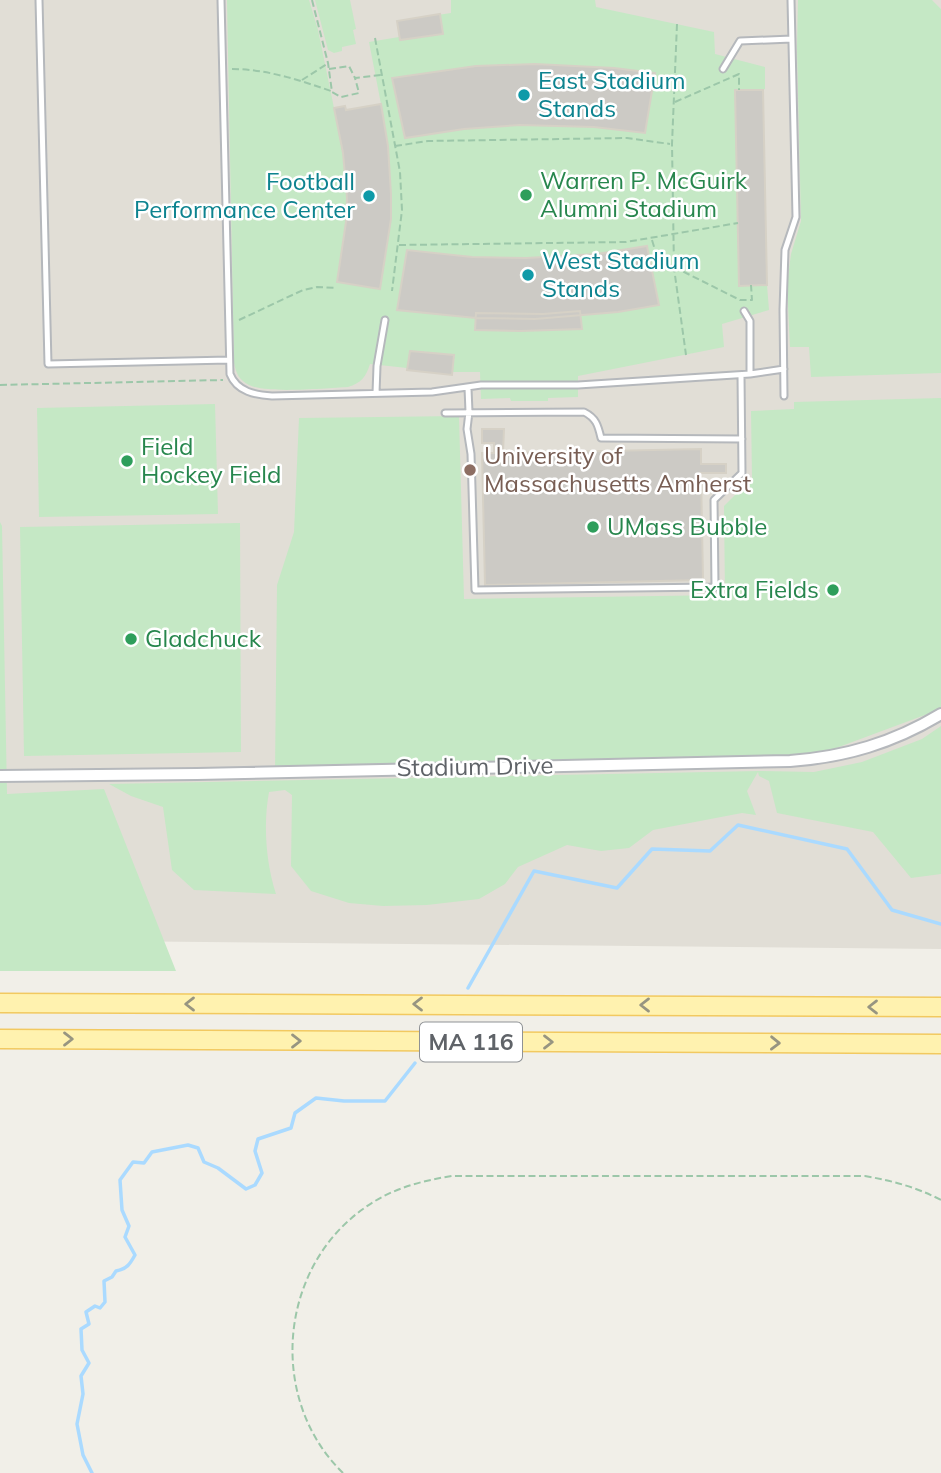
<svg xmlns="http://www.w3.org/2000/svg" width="941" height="1473" font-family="Mulish,sans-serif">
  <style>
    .education { fill: #e1ded6 }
    .green { fill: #c5e8c5 }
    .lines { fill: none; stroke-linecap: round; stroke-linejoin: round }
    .stream { stroke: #aadaff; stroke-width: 3.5 }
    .building { fill: #cccac5; stroke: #d6d1c6; stroke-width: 2 }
    .lane-casing { stroke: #b5b8bc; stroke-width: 9 }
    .street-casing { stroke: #b5b8bc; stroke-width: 14 }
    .primary-casing { stroke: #f2c960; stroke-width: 21 }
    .path { stroke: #9cc7a9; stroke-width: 2; stroke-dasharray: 7 3.5; stroke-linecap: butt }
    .lane { stroke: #fff; stroke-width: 5 }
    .street { stroke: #fff; stroke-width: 10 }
    .primary { stroke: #fff2af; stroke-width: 18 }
    .oneway { stroke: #979581 }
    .culture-dot { fill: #0f9aa8; stroke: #fff; stroke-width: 2.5 }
    .leisure-dot { fill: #2e9e5b; stroke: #fff; stroke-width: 2.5 }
    .education-dot { fill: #8d6e63; stroke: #fff; stroke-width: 2.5 }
    .labels { text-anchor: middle; stroke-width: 5; stroke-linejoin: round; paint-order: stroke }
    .shield { fill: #fff; stroke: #8f9295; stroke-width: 2 }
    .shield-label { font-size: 23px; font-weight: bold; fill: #5f6368 }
    .culture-label { font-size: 24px; fill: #0d838f; stroke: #fff; text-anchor: start }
    .leisure-label { font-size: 24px; fill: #27864d; stroke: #fff; text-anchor: start }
    .education-label { font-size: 24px; fill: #785e54; stroke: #fff; text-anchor: start }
    .street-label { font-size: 24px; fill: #5f6368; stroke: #fff }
  </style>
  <rect width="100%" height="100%" fill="#f1efe8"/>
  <path class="education" d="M 0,0 L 941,0 L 941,949 L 0,940 Z"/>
  <path class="green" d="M 227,0 L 309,0 L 318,30 L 334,108 L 345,106 L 346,110 L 381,104 L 369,42 L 399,37 L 397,21 L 451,13 L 451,0 L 595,0 L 596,7 L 714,32 L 715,54 L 765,67 L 765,89 L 763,90 L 767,285 L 769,310 L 722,324 L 724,347 L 578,376 L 578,397 L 548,398 L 548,401 L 511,401 L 510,398 L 481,399 L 480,372 L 452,372 L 451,375 L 407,370 L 407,368 L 370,364 C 366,377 361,383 348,387 C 326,388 267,394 249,385 C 239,380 236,373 234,363 Z
    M 315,0 L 350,0 L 356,29 L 353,30 L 356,44 L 342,47 L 342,51 L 334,53 L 328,50 Z
    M 798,0 L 932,0 L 941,9 L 941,373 L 811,377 L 809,347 L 790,347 L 787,285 L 791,254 L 801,221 L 797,48 Z
    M 941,398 L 941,709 L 804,760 L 275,772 L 277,585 L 294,532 L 299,418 L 459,416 L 464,599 L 725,595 L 724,506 L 752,478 L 751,411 L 794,409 L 794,402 Z
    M 215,404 L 218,514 L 39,517 L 37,408 Z
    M 0,522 L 2,526 L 7,794 L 104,789 L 176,971 L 0,971 Z
    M 240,523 L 241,752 L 24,756 L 20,527 Z
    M 941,726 L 941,874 L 911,878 L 873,832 L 777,813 L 769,781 L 759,776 L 758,772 L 747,791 L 756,815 L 742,813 L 653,830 L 629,848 L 601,851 L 567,845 L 518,867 L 505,884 L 479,899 L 427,905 L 383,906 L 349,903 L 311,891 L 291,866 L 292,795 L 285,790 L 269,792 C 263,825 266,863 276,894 L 194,890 L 172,870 L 163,807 L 131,796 L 109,784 L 759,771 L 814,772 L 862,762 L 922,739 Z"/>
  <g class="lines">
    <path class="stream" d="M 468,988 L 534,871 L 617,888 L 652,849 L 710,851 L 738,825 L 847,849 L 892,910 L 941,924
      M 92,1473 L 83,1455 L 77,1424 L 83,1394 L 81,1376 L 89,1363 L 82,1350 L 81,1329 L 89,1324 L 86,1312 L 95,1306 L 100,1308 L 105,1302 L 104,1281 L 112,1277 L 116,1271 C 127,1269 130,1264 135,1255 L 125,1237 L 129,1226 L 122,1210 L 120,1180 L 133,1162 L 144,1163 L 152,1152 L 188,1145 L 198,1148 L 204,1162 L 218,1168 L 246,1189 L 255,1185 L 262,1173 L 255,1151 L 258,1139 L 291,1128 L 295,1113 L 316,1098 L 344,1101 L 385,1101 L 415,1063"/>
  </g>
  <path class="building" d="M 440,14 L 443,34 L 400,40 L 397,21 Z
    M 535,64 L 614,68 L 655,73 L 645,133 L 594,127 L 520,125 L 464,129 L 405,138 L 392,78 L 476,66 Z
    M 735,90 L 763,90 L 767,285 L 739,286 Z
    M 381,104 L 388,146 L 391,194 L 391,219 L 380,289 L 337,282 L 346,222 L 347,198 L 343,153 L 334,108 L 345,106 L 346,110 Z
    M 647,246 L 659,305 L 618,312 L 535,319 L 476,318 L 397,310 L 407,250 L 472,257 L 526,258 L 597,254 Z
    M 580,311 L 582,329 L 520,331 L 475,330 L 476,313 L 543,314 Z
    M 410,351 L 454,355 L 452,375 L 407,370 Z
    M 482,429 L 504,429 L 503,453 L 701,449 L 701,464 L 726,464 L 726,473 L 701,473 L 703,580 L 485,585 L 482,453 L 494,453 L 494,443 L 482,443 Z"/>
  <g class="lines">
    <defs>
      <path id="lane" d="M 39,0 L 48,364 L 229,360
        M 221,0 L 230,374 C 237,392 256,395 272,396 L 432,392 L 481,385 L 578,385 L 750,374 L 784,369
        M 723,69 L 740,41 L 792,39
        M 744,311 L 750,321 L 750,374
        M 468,388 L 469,412 L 467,429 L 471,454 L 475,590 L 715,587 L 714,500 L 742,473 L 741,375
        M 376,393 L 377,366 L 385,320
        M 784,396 L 783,310 L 785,250 L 796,217 L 791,0
        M 445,413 L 584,412 C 596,418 598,425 601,438 L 742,439"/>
      <path id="street" d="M 0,776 L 197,774 L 790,761 C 845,757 893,743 941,714"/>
      <path id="primary" d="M 0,1003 L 941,1007
        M 0,1039 L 941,1044"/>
    </defs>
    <use href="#lane" class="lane-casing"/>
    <use href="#street" class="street-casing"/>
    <use href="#primary" class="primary-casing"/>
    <path class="path" d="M 312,0 L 328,63 L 332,92 L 341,97 L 359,93 L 355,78
      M 677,24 L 672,144 L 674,268 L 686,355
      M 375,38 L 400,172 L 402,210 L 392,291
      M 232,69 C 266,69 299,80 331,91
      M 329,69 L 349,66 L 355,78 L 381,75
      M 302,80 L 327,64
      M 675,102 L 739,74 L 739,90
      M 395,146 L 428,141 L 627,138 L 670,144
      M 652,240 L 660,266 L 668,264 L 740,300 L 752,300 L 751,285
      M 399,245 L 626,242 L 738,223
      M 239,320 L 303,290 L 317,287 L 336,288
      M 0,385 L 223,380
      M 343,1473 C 268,1400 278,1270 363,1209 C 390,1189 420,1181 452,1176 L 865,1176 C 893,1181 916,1187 941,1200"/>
    <use href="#lane" class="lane"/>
    <use href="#street" class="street"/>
    <use href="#primary" class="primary"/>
  </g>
  <defs><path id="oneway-chevron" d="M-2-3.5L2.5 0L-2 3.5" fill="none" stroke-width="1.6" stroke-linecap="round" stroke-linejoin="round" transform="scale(1.75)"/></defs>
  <g class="oneway">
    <use href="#oneway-chevron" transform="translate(190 1004) rotate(-180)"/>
    <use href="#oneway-chevron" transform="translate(418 1004) rotate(-180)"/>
    <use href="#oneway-chevron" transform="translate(645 1005) rotate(-180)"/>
    <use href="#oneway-chevron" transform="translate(873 1007) rotate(-180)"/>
    <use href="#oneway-chevron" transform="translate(68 1039)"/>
    <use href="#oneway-chevron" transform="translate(296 1041)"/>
    <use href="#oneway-chevron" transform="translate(548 1042)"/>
    <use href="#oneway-chevron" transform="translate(775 1043) rotate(1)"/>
  </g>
  <g class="culture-dot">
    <circle cx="524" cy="95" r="7"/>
    <circle cx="369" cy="196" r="7"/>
    <circle cx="528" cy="275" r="7"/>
  </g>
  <g class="leisure-dot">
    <circle cx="526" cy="195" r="7"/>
    <circle cx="127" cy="461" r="7"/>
    <circle cx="593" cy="527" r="7"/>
    <circle cx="833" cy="590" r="7"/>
    <circle cx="131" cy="639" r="7"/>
  </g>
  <circle class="education-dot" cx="470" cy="470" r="7"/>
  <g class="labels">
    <rect class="shield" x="420" y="1022.5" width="102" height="39" rx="5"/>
    <g class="shield-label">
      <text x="471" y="1050">MA 116</text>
    </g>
    <g class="culture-label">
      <text x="538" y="89">East Stadium<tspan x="538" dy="28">Stands</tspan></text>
      <text x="355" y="190" text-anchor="end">Football<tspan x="355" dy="28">Performance Center</tspan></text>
      <text x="542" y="269">West Stadium<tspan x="542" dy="28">Stands</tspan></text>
    </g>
    <g class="leisure-label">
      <text x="540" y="189">Warren P. McGuirk<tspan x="540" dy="28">Alumni Stadium</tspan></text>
      <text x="141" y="455">Field<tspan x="141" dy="28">Hockey Field</tspan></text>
      <text x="607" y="535">UMass Bubble</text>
      <text x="819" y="598" text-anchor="end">Extra Fields</text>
      <text x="145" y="647">Gladchuck</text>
    </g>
    <g class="education-label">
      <text x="484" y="464">University of<tspan x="484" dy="28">Massachusetts Amherst</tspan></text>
    </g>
    <g class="street-label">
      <text transform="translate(475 767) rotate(-1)" y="8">Stadium Drive</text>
    </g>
  </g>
</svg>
